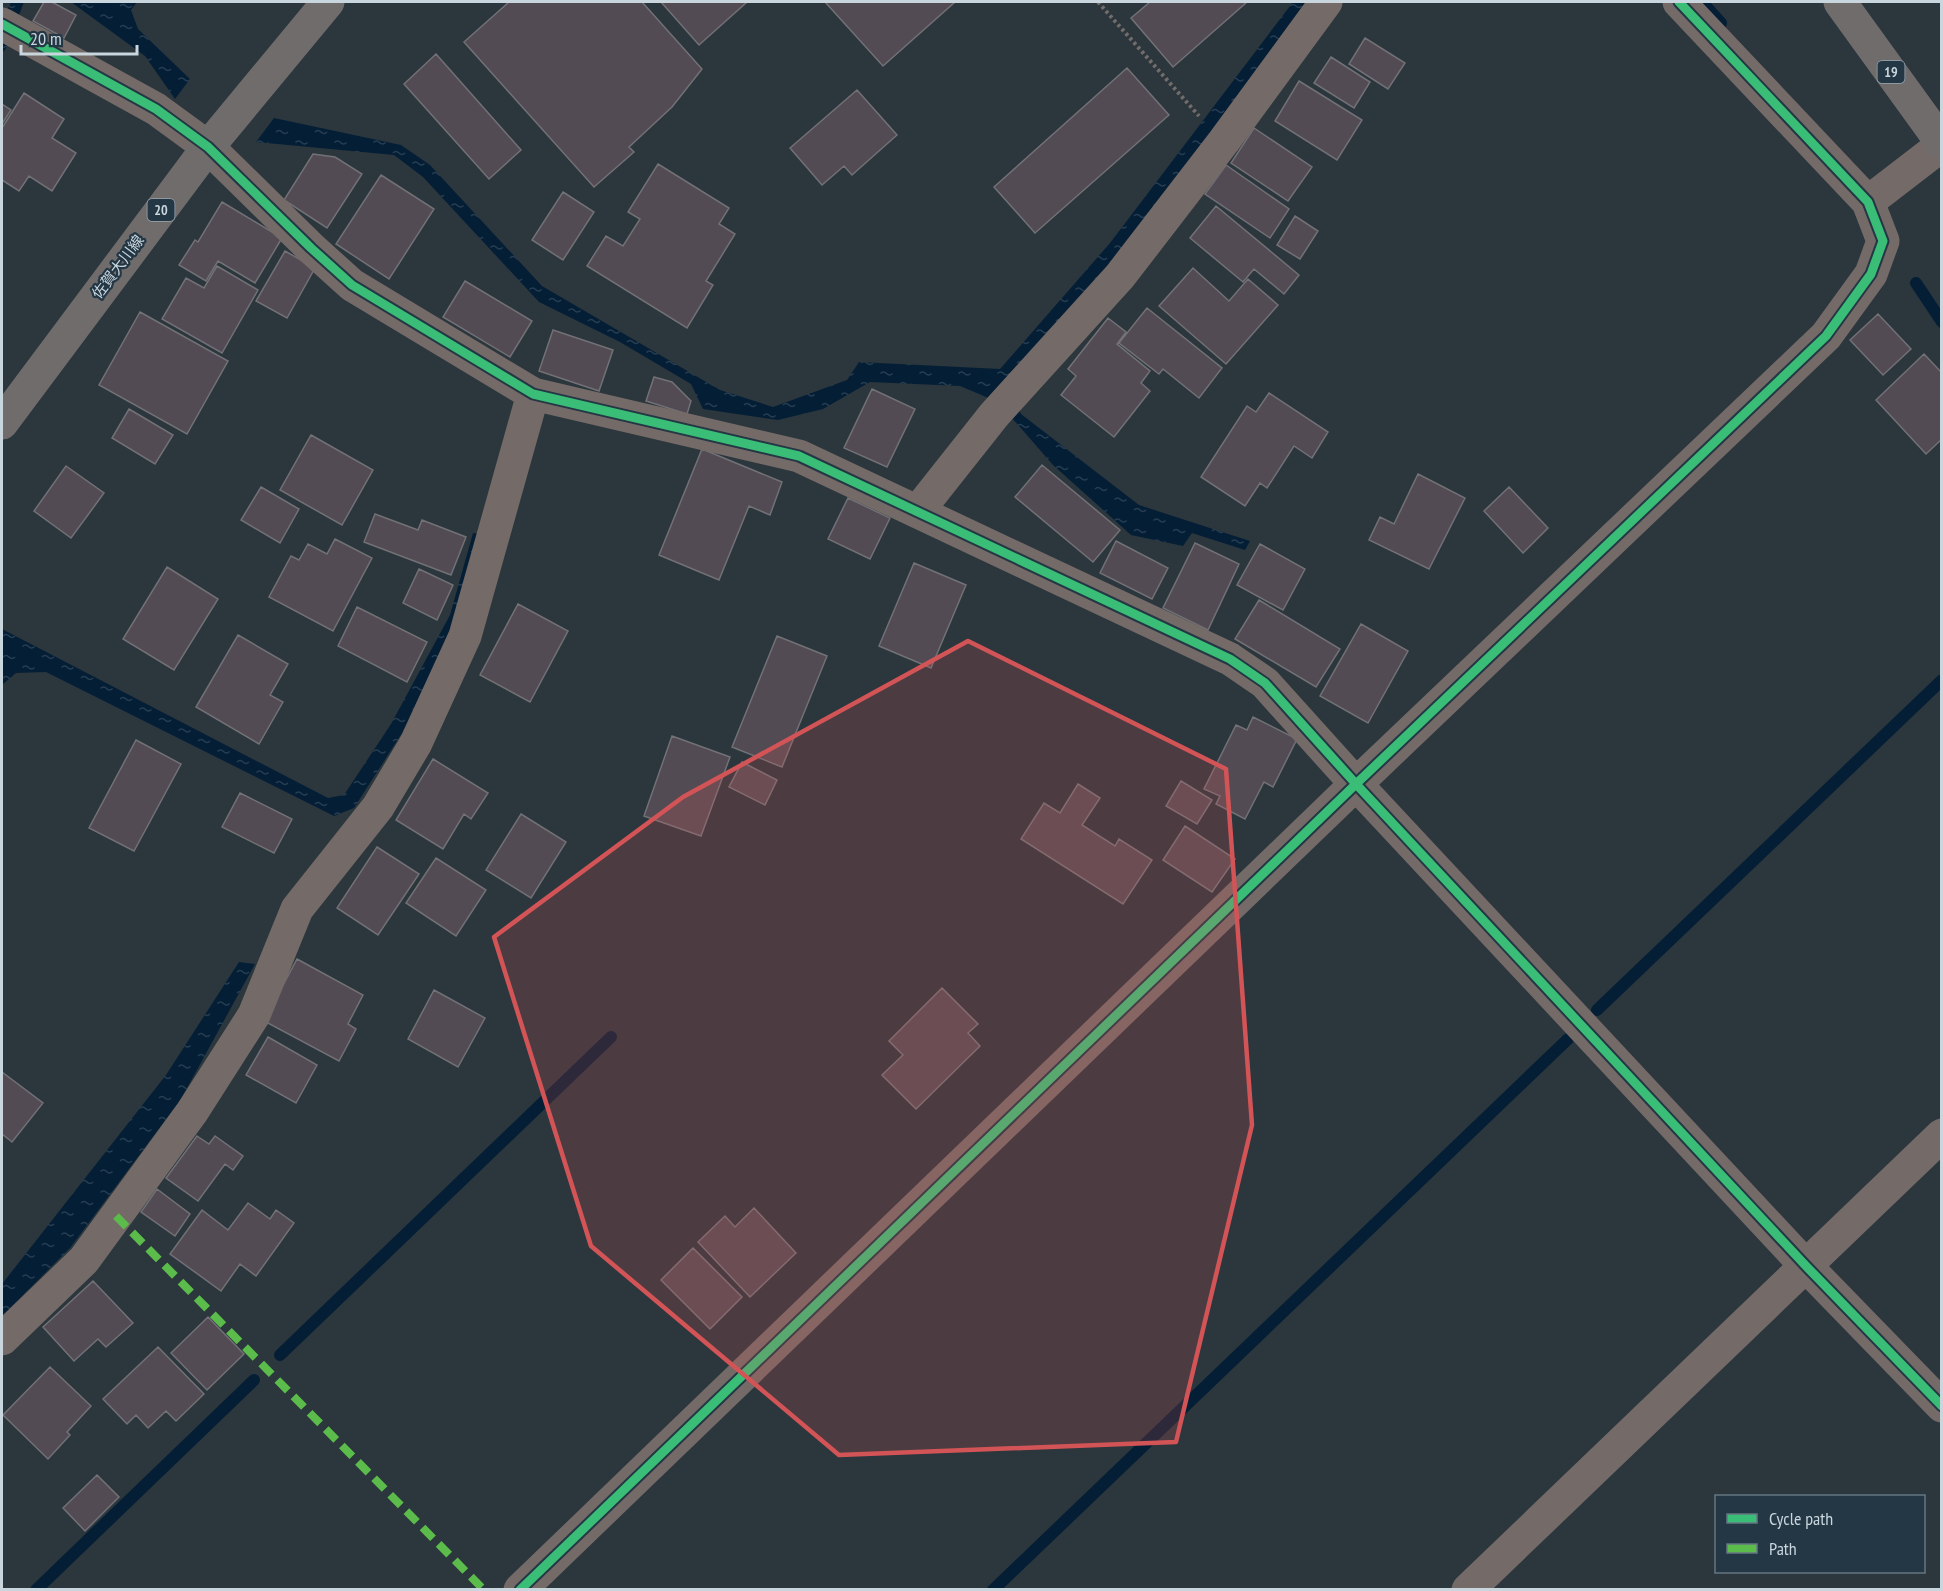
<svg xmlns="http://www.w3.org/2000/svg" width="1943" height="1591" font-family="'PT Sans Narrow','Noto Sans JP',sans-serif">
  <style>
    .water { fill: url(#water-ripples) }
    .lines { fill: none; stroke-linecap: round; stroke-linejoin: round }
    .stream { stroke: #041e35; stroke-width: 12 }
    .building { fill: #534b54; stroke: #717176; stroke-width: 1.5 }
    .path { stroke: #726c6a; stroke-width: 4; stroke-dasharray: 3 3; stroke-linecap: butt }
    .street { stroke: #746a67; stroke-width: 33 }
    .primary { stroke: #706c6c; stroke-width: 33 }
    .quiet { stroke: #5cbc4b; stroke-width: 8; stroke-dasharray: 15 8; stroke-linecap: butt }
    .cycleway-casing { stroke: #243744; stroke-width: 13 }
    .cycleway { stroke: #3abd76; stroke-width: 9 }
    .marked { fill: #d35456; fill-opacity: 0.2; stroke: #d35456; stroke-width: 4.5; stroke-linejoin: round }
    .labels { text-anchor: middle; stroke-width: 4.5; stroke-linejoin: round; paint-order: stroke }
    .shield { fill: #243744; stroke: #98a6b0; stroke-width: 1.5 }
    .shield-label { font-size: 14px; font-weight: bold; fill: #cad6de }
    .street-label { font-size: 15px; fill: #cad6de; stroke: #243744 }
  </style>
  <defs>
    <pattern id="water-ripples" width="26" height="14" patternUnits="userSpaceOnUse" patternTransform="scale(1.5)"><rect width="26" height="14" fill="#041e35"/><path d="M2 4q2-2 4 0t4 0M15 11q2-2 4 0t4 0" fill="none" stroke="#273e52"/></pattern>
  </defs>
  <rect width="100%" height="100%" fill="#2b363d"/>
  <path class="water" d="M 11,2 L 24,2 L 7,47 L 2,53 L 2,21 Z
    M 71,2 L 137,2 L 131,10 L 138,29 L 190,79 L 175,99 L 145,56 Z
    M 1293,2 L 1307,2 L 1119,257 L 1005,381 L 1021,414 L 1139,505 L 1250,541 L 1245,550 L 1192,533 L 1183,546 L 1131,535 L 1053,465 L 998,402 L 960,386 L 870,382 L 823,409 L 778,420 L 703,409 L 691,384 L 620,342 L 539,302 L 423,177 L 394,155 L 256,142 L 274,118 L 401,145 L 430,165 L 542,286 L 720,390 L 773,407 L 847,380 L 859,362 L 1000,369 L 1110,243 Z
    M 473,533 L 480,534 L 457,617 L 402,733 L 354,808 L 334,816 L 46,672 L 16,673 L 2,685 L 2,629 L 328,798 L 344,795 L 391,724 L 450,615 Z
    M 239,962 L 255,964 L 181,1099 L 70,1248 L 2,1316 L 2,1284 L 166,1075 Z"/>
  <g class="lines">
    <path class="stream" d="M 1702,2 L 1721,23
      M 1916,283 L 1942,322
      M 1597,1010 L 1942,680
      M 280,1355 L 611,1037
      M 36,1590 L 254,1380
      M 993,1590 L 1568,1039"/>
  </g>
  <path class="building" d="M 44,2 L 52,2 L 76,15 L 64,38 L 33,21 Z
    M 509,2 L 642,2 L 702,69 L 672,107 L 629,147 L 634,152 L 594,187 L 464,42 Z
    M 661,2 L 747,2 L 699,45 Z
    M 825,2 L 955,2 L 883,66 Z
    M 1150,2 L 1247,2 L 1173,67 L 1131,18 Z
    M 1365,38 L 1405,63 L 1388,89 L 1349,64 Z
    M 436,54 L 521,150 L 489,179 L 404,84 Z
    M 1331,57 L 1370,82 L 1354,108 L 1314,83 Z
    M 1127,68 L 1169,115 L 1035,233 L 994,187 Z
    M 1299,81 L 1362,120 L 1337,160 L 1275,121 Z
    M 857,90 L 897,135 L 852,175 L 844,166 L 822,185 L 790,148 Z
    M 24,93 L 64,119 L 52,138 L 76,153 L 52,191 L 29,176 L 19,191 L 2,180 L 2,128 Z
    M 2,104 L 11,110 L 2,124 Z
    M 1254,128 L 1312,167 L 1288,201 L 1231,163 Z
    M 313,154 L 335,157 L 362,174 L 327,228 L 284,200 Z
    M 658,164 L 729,208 L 719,224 L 735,234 L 706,281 L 713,285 L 687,328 L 587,266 L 606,236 L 623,246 L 640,219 L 628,212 Z
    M 1226,165 L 1289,209 L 1270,238 L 1205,194 Z
    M 381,175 L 434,209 L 389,279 L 336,244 Z
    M 563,192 L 594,212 L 563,260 L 532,240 Z
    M 222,202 L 282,238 L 255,283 L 218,261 L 206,281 L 179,265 L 195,240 L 198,242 Z
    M 1216,206 L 1299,275 L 1284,294 L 1254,269 L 1243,282 L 1190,238 Z
    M 1295,216 L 1318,231 L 1300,259 L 1277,245 Z
    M 285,251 L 315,268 L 287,318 L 256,301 Z
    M 217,266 L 258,290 L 222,353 L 162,319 L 186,278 L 204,288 Z
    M 1193,268 L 1229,301 L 1248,279 L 1278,305 L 1226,364 L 1159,306 Z
    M 465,281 L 532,321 L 510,357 L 443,317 Z
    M 1147,308 L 1222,368 L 1199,398 L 1163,369 L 1159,374 L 1119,343 Z
    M 140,312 L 228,361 L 187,434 L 99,385 Z
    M 1878,314 L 1911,349 L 1883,375 L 1850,340 Z
    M 1108,318 L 1126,332 L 1117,344 L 1150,371 L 1141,383 L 1150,391 L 1114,437 L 1061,395 L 1076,376 L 1068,369 Z
    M 553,330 L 613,350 L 599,391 L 539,371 Z
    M 1924,354 L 1942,373 L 1942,439 L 1926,454 L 1876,400 Z
    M 654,377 L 672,382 L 691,401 L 687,414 L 646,401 Z
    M 872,389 L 915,409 L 887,467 L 844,448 Z
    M 1269,393 L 1328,432 L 1312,458 L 1294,446 L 1267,488 L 1260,483 L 1245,506 L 1201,477 L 1247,406 L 1256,412 Z
    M 129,409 L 173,435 L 155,464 L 112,438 Z
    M 311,435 L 373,470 L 342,525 L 280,490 Z
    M 702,449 L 782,482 L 770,515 L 749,506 L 719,580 L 659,555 Z
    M 1042,465 L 1120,530 L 1093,562 L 1015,497 Z
    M 66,466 L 104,493 L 71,538 L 34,511 Z
    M 1418,474 L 1465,498 L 1429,569 L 1369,540 L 1380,517 L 1394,524 Z
    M 261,487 L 299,509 L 280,543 L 241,520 Z
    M 1509,487 L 1548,528 L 1523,553 L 1484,511 Z
    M 848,498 L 890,518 L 870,559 L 828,539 Z
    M 375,514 L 418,530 L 422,520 L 466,537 L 451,575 L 364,542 Z
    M 335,539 L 372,558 L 333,631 L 269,597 L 291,556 L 299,560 L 308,544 L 327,554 Z
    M 1116,541 L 1168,568 L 1152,599 L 1100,573 Z
    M 1195,543 L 1239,564 L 1208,630 L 1163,608 Z
    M 1260,544 L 1305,569 L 1283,610 L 1237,585 Z
    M 914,563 L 966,585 L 931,668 L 879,646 Z
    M 167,567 L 218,599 L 174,670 L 123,639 Z
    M 419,569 L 453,585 L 437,620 L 403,603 Z
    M 1259,600 L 1340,649 L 1316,687 L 1235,639 Z
    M 518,604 L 568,631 L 530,702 L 480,675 Z
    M 357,607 L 427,642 L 407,682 L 338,646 Z
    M 1361,624 L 1408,651 L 1368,723 L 1320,696 Z
    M 238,635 L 288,664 L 270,695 L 283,702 L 259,744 L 196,707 Z
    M 777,636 L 827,656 L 782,767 L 732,747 Z
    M 1253,717 L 1297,739 L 1273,787 L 1264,782 L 1245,819 L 1216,804 L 1220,796 L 1204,789 L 1236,725 L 1247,730 Z
    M 672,736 L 730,757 L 701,836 L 644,816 Z
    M 136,740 L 181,764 L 134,851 L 89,828 Z
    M 433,759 L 488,793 L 471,819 L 464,814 L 443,849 L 396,820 Z
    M 742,762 L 777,780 L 765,805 L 729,787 Z
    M 1181,781 L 1212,800 L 1197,824 L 1166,806 Z
    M 1078,784 L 1100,798 L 1082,825 L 1115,846 L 1119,839 L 1152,860 L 1123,904 L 1021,839 L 1044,803 L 1060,813 Z
    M 240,793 L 292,819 L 274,853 L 222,827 Z
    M 521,814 L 566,842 L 531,898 L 486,870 Z
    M 1185,826 L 1235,859 L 1212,892 L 1163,860 Z
    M 377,847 L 419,874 L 378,935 L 337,908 Z
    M 436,858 L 486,890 L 456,936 L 406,903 Z
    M 297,959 L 363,995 L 348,1024 L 356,1029 L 339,1061 L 264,1021 Z
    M 942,988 L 978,1024 L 968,1033 L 980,1046 L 916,1109 L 882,1075 L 903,1055 L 889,1041 Z
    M 434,990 L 485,1018 L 458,1067 L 408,1039 Z
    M 268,1037 L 317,1065 L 296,1103 L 246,1075 Z
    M 2,1072 L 43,1103 L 12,1142 L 2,1134 Z
    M 197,1136 L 209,1144 L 215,1136 L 243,1156 L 233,1170 L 225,1164 L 198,1201 L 166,1178 Z
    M 157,1189 L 190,1214 L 175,1236 L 141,1212 Z
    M 248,1203 L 270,1219 L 276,1210 L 294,1223 L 256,1276 L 240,1264 L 221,1291 L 170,1254 L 202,1210 L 228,1230 Z
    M 754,1208 L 796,1253 L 750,1297 L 698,1242 L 725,1216 L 735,1227 Z
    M 693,1248 L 742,1297 L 710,1329 L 661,1280 Z
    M 93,1281 L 133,1323 L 106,1347 L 98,1339 L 74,1361 L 43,1327 Z
    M 208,1317 L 244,1354 L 207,1390 L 171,1353 Z
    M 158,1347 L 204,1394 L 176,1421 L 166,1411 L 148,1428 L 136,1415 L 127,1424 L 103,1399 Z
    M 50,1367 L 91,1406 L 67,1432 L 70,1435 L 48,1459 L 3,1415 Z
    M 97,1475 L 119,1497 L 85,1531 L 63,1508 Z"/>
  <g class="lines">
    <path class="path" d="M 1098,2 L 1199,116"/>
    <path class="street" d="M 2,24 L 156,109 L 208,147 L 311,248 L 352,285 L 533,394 L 799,456 L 1230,659 L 1265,683 L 1356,784 L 1806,1266 L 1942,1406
      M 1868,202 L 1942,145
      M 918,511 L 994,415 L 1120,276 L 1224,141 L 1326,2
      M 2,1339 L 84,1260 L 192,1112 L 254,1015 L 297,909 L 378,807 L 416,743 L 465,636 L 533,394
      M 520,1590 L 1356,784 L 1826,336 L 1871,274 L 1883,241 L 1868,202 L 1679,2
      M 1468,1590 L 1942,1135"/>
    <path class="primary" d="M 1840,2 L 1942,143
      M 2,423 L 208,147 L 328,2"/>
    <path class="quiet" d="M 116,1216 L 484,1590"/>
    <defs>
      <path id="cycleway" d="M 2,24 L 156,109 L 208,147 L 311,248 L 352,285 L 533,394 L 799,456 L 1230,659 L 1265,683 L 1356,784 L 1806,1266 L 1942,1406
        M 520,1590 L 1356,784 L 1826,336 L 1871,274 L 1883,241 L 1868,202 L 1679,2"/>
    </defs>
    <use href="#cycleway" class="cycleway-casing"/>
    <use href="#cycleway" class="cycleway"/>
  </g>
  <path class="marked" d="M 968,641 L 1226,769 L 1252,1125 L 1176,1442 L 839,1455 L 591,1246 L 494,937 L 683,797 Z"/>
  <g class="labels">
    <g class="shield">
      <rect x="1877.5" y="61" width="27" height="22" rx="4.5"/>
      <rect x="147.5" y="199" width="27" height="22" rx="4.5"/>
    </g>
    <g class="shield-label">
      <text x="1891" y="77">19</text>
      <text x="161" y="215">20</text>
    </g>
    <g class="street-label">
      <text transform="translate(118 267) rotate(-53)" y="5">佐賀大川線</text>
    </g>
  </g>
  <rect width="1943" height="1591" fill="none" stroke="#cad6de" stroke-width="6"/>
  <rect x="1715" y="1495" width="210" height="78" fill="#243744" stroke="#667782" stroke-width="1.5"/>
  <rect x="1727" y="1514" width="30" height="9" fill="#3abd76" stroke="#667782" stroke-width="1.5"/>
  <text x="1769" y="1525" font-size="18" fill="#cad6de">Cycle path</text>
  <rect x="1727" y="1544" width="30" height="9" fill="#5cbc4b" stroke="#667782" stroke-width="1.5"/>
  <text x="1769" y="1555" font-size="18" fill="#cad6de">Path</text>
  <path d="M21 45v9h116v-9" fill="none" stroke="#cad6de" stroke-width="3"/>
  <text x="30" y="45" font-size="18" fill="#cad6de" stroke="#243744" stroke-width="4.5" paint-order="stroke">20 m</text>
</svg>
